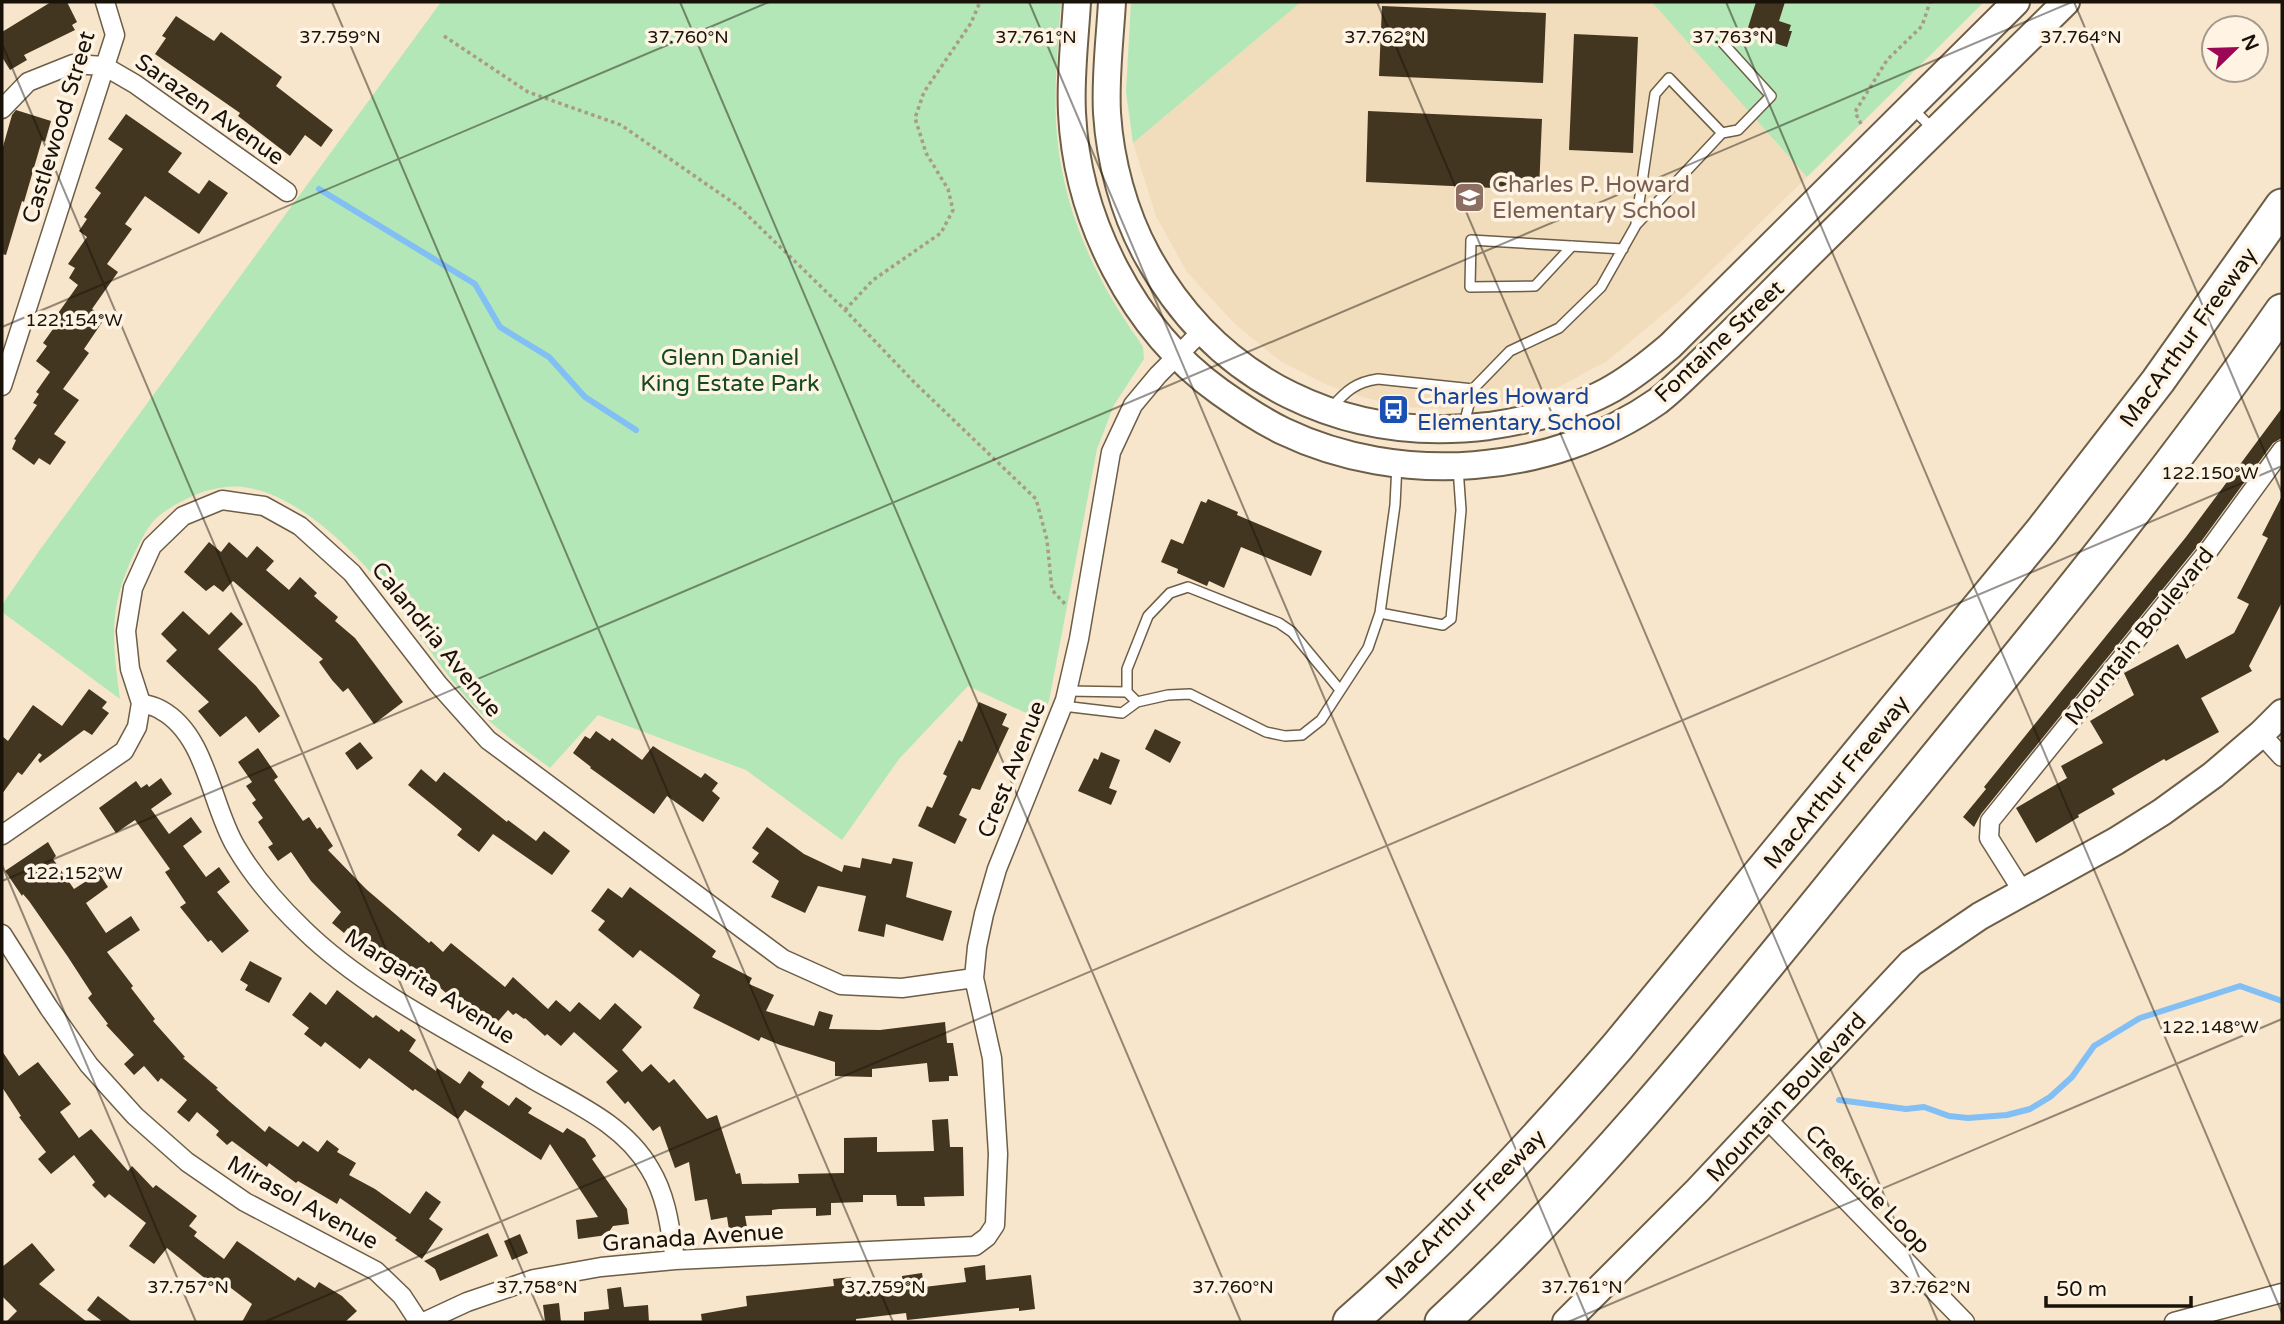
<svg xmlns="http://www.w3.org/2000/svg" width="2284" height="1324" font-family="'Varela Round',sans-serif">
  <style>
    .built { fill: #f1dcbb }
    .green { fill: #b3e7b7 }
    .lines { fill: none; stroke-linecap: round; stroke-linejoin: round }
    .stream { stroke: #82bff4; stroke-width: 6 }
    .building { fill: #433620 }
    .lane-casing { stroke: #6d5e47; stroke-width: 12 }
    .street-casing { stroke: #6d5e47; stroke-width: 21 }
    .secondary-casing { stroke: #6d5e47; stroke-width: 30 }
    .highway-casing { stroke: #6d5e47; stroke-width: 37 }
    .path { stroke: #a89b87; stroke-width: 3.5; stroke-dasharray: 3.5 3.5; stroke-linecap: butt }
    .lane { stroke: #fff; stroke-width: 9 }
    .street { stroke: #fff; stroke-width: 18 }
    .secondary { stroke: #fff; stroke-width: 26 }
    .highway { stroke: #fff; stroke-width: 33 }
    .ticks { fill: none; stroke: #181209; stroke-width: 2; stroke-opacity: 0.45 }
    .labels { text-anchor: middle; stroke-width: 7; stroke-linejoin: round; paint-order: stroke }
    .street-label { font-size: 23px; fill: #181209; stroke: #fff4e4 }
    .education-label { font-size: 23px; fill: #785e54; stroke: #fff4e4; text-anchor: start }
    .park-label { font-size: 23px; fill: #144a1e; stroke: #fff4e4 }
    .transit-label { font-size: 23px; fill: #164399; stroke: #fff4e4; text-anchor: start }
    .ticks-label { font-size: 18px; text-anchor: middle; fill: #181209; stroke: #fff4e4; stroke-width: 7; stroke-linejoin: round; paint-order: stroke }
  </style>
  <rect width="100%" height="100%" fill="#f7e6cc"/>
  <path class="built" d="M 1301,2 L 1786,2 L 1773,139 L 1807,177 L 1685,296 L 1607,361 L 1553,390 L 1507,402 L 1445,409 L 1406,407 L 1362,397 L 1325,384 L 1280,361 L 1234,323 L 1187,272 L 1156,216 L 1133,143 Z"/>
  <path class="green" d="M 441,2 L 1061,2 C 1058,46 1053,92 1057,136 C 1064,211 1095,279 1138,339 L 1143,347 L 1144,359 L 1114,405 L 1097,449 L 1049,701 L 1041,720 L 968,686 L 899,759 L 842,840 L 746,770 L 598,715 L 550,768 C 523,748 495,729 472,704 C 440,670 416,627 386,590 C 352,549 298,494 243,487 C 214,484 186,497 164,512 C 149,522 144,535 136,550 C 108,606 112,639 120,699 L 2,612 L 2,605 L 39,551 Z
    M 1131,2 L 1301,2 L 1133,143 L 1126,92 Z
    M 1652,2 L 1984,2 L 1807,177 Z"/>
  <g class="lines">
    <path class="stream" d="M 319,189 L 475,284 L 500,327 L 549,357 L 585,397 L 636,430
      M 1839,1100 L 1906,1109 L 1924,1107 L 1949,1116 L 1968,1118 L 2007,1115 L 2030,1109 L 2050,1097 L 2072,1077 L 2094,1046 L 2140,1018 L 2240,986 L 2282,1001"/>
  </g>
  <path class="building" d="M 51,2 L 67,2 L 77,22 L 72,25 L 75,30 L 24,55 L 27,60 L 10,70 L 2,57 L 2,32 Z
    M 1756,2 L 1785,2 L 1779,21 L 1791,25 L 1789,31 L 1792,31 L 1787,47 L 1746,34 Z
    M 1382,6 L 1546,13 L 1543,83 L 1379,76 Z
    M 176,16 L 214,41 L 221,32 L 282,77 L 276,86 L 333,130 L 321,147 L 305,135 L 290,156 L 238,116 L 240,113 L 155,54 L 166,38 L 162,36 Z
    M 1574,34 L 1638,37 L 1633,153 L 1569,150 Z
    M 16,110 L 51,121 L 45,142 L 42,140 L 24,202 L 22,201 L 6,255 L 2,254 L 2,150 L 12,115 Z
    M 1368,111 L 1542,119 L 1539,190 L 1366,182 Z
    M 126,114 L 182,153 L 168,172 L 199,194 L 209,180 L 228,193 L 199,234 L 145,196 L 125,224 L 132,229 L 107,264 L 118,272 L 92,309 L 105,318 L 84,349 L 89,353 L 63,389 L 79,400 L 54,434 L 66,442 L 50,465 L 39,458 L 34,465 L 12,449 L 16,440 L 14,439 L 37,405 L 33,403 L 39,394 L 36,392 L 50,372 L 36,361 L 47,346 L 43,343 L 58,322 L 54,319 L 78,285 L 69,278 L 75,268 L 68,264 L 87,237 L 79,231 L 87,219 L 84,217 L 101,193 L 95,188 L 123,149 L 108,139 Z
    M 2282,408 L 2282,438 L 2273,443 L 2200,543 L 1981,814 L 1974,827 L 1963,817 L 1986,789 L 1984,787 L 2186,537 Z
    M 2282,496 L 2282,602 L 2249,666 L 2252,671 L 2201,698 L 2219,732 L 2166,761 L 2164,759 L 2112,789 L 2115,794 L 2078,815 L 2079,817 L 2036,843 L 2016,808 L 2067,778 L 2061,766 L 2103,743 L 2090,721 L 2134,695 L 2124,673 L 2178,644 L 2186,659 L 2234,633 L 2249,604 L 2237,598 L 2268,538 L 2262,535 Z
    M 1208,499 L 1238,512 L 1237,515 L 1322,551 L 1311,576 L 1241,547 L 1224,588 L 1209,581 L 1207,586 L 1177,573 L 1178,569 L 1161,562 L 1171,539 L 1183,544 L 1201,501 L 1206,503 Z
    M 209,542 L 221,552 L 229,542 L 247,558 L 257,546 L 274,561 L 266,570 L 289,590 L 300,577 L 317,593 L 314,596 L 338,617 L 335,621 L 355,638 L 403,702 L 374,724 L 348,688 L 343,692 L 332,680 L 319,662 L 323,659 L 233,581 L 223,592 L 214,585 L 206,591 L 184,572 Z
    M 183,611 L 209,635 L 231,612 L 243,624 L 218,649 L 256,686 L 280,716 L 259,733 L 246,716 L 220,737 L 198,711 L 209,702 L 166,661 L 177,650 L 161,634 Z
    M 89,689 L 107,702 L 102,708 L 109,713 L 92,735 L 84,730 L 40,763 L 38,760 L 42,755 L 39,753 L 22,775 L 18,772 L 2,794 L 2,736 L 8,741 L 33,705 L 62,726 Z
    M 979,702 L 1007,714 L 1002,725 L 1009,728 L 980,790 L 972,788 L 959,815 L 967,819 L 955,844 L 918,826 L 927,806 L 932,808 L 947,776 L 943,774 L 959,740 L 962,742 Z
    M 1155,729 L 1181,742 L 1170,763 L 1145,749 Z
    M 596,731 L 610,741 L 612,738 L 642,760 L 653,746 L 701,778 L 705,773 L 718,783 L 712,791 L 720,798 L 703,822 L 667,796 L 654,814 L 590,768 L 591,767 L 573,753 L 585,736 L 590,739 Z
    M 360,742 L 373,758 L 357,770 L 345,753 Z
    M 258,748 L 278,777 L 274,780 L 303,821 L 309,817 L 317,829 L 320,827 L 333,846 L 328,850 L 366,889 L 429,943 L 431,941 L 443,952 L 451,943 L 505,987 L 513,977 L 548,1009 L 556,1000 L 570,1012 L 579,1002 L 600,1020 L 615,1003 L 642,1027 L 622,1050 L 642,1072 L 651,1064 L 669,1083 L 674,1079 L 707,1119 L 717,1115 L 736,1174 L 740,1173 L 742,1184 L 799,1183 L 798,1174 L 844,1173 L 844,1138 L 877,1137 L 877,1152 L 934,1151 L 932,1120 L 948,1119 L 950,1147 L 963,1147 L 964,1196 L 924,1197 L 925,1206 L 897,1206 L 896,1195 L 863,1195 L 863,1202 L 831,1203 L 831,1215 L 816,1216 L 816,1208 L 779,1209 L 772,1210 L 772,1215 L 745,1216 L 747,1227 L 729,1230 L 727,1217 L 711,1220 L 707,1199 L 695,1201 L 689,1162 L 675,1168 L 660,1126 L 653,1131 L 628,1101 L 625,1104 L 606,1082 L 618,1071 L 574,1032 L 561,1046 L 547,1034 L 545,1036 L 525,1018 L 524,1019 L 516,1013 L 513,1015 L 508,1010 L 494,1026 L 465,1000 L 460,1005 L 424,974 L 418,981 L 386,952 L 382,957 L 348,928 L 344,933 L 332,923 L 341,912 L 311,881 L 291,852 L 278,861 L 268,847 L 273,844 L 258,822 L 263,818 L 252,803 L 256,800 L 246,786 L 252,782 L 238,762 Z
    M 1101,752 L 1120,760 L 1109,788 L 1117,791 L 1111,805 L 1078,791 L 1094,758 L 1098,760 Z
    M 421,769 L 436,782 L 444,772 L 507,822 L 508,820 L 536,841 L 544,831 L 570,851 L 552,875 L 493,834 L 479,852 L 457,835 L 462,829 L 408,785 Z
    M 161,778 L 172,794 L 151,809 L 169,834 L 191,817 L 202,832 L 183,846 L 206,877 L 219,867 L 230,882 L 217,892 L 249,931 L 222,953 L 211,940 L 208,942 L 180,907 L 186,903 L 165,872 L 170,869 L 135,820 L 116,833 L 99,808 L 136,781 L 141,788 L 147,784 L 149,787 Z
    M 767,827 L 804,854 L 842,872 L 844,865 L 860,868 L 862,858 L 891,864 L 893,858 L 913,862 L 906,897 L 952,911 L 943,941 L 886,924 L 884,937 L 858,931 L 866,896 L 818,886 L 805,913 L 771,897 L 779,881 L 752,862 L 759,853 L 752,848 Z
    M 48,842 L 56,856 L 53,859 L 74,889 L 99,873 L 108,887 L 86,903 L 106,933 L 131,916 L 140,930 L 107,952 L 133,986 L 131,988 L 155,1019 L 153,1021 L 185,1057 L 183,1058 L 218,1088 L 216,1089 L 229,1101 L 265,1132 L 269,1126 L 298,1147 L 303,1141 L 318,1152 L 327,1140 L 339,1149 L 337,1152 L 356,1163 L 349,1175 L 375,1189 L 410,1214 L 426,1191 L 441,1202 L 429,1219 L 443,1229 L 422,1259 L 395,1240 L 397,1238 L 340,1198 L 337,1204 L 298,1181 L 296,1183 L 269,1163 L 267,1167 L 232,1141 L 227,1145 L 216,1135 L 219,1131 L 197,1112 L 189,1122 L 177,1112 L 187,1100 L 161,1078 L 158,1082 L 144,1066 L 134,1075 L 124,1064 L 134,1055 L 106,1025 L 108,1024 L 88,998 L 92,994 L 68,957 L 29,901 L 23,894 L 22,896 L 5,871 Z
    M 630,887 L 716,951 L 712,957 L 752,978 L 749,984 L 774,995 L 766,1011 L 814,1026 L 819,1011 L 833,1015 L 829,1029 L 880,1030 L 945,1022 L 947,1043 L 953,1043 L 958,1076 L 949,1076 L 949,1081 L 929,1082 L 927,1063 L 872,1069 L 872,1077 L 835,1076 L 835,1062 L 780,1045 L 761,1037 L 759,1041 L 693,1008 L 700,995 L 640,950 L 633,958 L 598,930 L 605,921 L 591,911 L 608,888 L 622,898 Z
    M 250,961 L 282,978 L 269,1003 L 245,990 L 248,985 L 240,980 Z
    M 337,990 L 373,1018 L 376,1015 L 399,1032 L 401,1029 L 416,1040 L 409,1051 L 436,1071 L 437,1068 L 460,1084 L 469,1071 L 484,1082 L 481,1087 L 509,1106 L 516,1097 L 532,1108 L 528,1113 L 563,1133 L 567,1128 L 585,1139 L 596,1156 L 592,1159 L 627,1209 L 629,1224 L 613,1226 L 607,1235 L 578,1239 L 576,1220 L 598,1217 L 550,1144 L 541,1160 L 465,1110 L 458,1119 L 415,1089 L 413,1091 L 369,1058 L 360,1069 L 325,1042 L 321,1047 L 304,1034 L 309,1028 L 292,1015 L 310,992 L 326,1005 Z
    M 2,1051 L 19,1076 L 38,1062 L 71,1104 L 60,1112 L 79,1138 L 91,1129 L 128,1171 L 132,1166 L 153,1188 L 156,1185 L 197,1216 L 189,1226 L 197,1232 L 194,1236 L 224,1259 L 237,1241 L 295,1281 L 298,1277 L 315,1288 L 319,1282 L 342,1296 L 357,1311 L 345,1322 L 242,1322 L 252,1304 L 227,1285 L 222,1292 L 167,1248 L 154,1264 L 129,1246 L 146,1223 L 109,1194 L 105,1198 L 92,1185 L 95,1182 L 74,1155 L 51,1174 L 38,1159 L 46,1152 L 19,1117 L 21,1116 L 2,1087 Z
    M 488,1233 L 498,1256 L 440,1281 L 435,1269 L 424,1261 Z
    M 520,1234 L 528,1253 L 512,1260 L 504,1241 Z
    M 32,1243 L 55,1270 L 39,1284 L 87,1322 L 6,1322 L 17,1311 L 2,1296 L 2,1267 Z
    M 985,1265 L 986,1280 L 1031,1275 L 1035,1309 L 1019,1311 L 1019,1308 L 907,1320 L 906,1313 L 856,1319 L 856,1322 L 702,1322 L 701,1314 L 747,1306 L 746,1296 L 834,1286 L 833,1279 L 851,1277 L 853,1294 L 903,1288 L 902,1276 L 922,1273 L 924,1287 L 966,1282 L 964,1268 Z
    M 621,1287 L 624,1307 L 648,1305 L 649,1322 L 584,1322 L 584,1312 L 609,1309 L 607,1289 Z
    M 98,1296 L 132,1322 L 103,1322 L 87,1310 Z
    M 559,1303 L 561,1322 L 545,1322 L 543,1305 Z"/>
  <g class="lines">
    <defs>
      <path id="lane" d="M 1912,108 L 1934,130
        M 1636,223 L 1655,94 L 1669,78 L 1722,133
        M 1572,246 L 1535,286 L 1470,287 L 1471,240 L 1623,249
        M 1332,407 C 1346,391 1356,382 1378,379 L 1473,389
        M 1464,424 L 1473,389 L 1510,351 L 1559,328 L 1601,287 L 1636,225 L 1722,133 L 1738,130 L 1771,96 L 1723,43
        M 1380,613 L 1443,625 L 1451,619 L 1461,510 L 1458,468
        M 1067,691 L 1127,692 L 1137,702
        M 1127,692 L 1127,669 L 1148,616 L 1170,593 L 1188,587 L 1279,623 L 1292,632 L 1340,690
        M 1063,706 L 1122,713 L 1137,702 L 1168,695 L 1190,694 L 1266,732 L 1285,736 L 1302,735 L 1321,720 L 1368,648 L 1380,613 L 1395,505 L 1397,464"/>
      <path id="street" d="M 2,109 L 28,82 L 73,64 L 104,66 L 135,84 L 287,192
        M 2,386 L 115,35 L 105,2
        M 141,703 C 147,705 155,706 161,710 C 207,735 211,806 236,847 C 253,876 279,906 303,929 C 366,991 458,1035 534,1080 C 576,1104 625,1125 650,1169 C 667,1197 670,1228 675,1260
        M 2261,734 L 2282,757
        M 2,835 L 124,751 L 137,727 L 141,703 L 130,669 L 126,631 L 133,588 L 152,546 L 183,516 L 222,500 L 264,506 L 300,526 L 352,573 L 438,684 L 488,740 L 783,959 L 841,985 L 902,988 L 974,978
        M 2023,892 L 1989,838 L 1990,821 L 2209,550 L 2282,450
        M 2,934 L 49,1008 L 89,1065 L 135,1116 L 187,1162 L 245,1202 L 376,1271 L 402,1296 L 419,1322
        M 1766,1118 L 1965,1322
        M 424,1322 L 467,1302 L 534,1279 L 601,1267 L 675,1260 L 975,1246 L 987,1237 L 995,1225 L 998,1154 L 992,1058 L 974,978 L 977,947 L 984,914 L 997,869 L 1065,700 L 1079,639 L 1111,452 L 1133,405 L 1158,375 L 1202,331
        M 2174,1322 L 2282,1293"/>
      <path id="secondary" d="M 1077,2 C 1075,38 1070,76 1072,113 C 1077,219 1133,330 1220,392 C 1240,406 1260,420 1283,431 C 1400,487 1551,476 1658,401 C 1675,388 1691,371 1707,356 C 1747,318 1784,279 1823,241 C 1904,162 1985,82 2066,2
        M 1112,2 C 1110,38 1105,76 1107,113 C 1110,161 1124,213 1147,255 C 1217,383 1346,444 1489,426 C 1529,420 1570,411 1606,392 C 1629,380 1650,363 1670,346 L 2016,2
        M 1566,1322 L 1698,1190 L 1911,963 L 1980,916 L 2116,841 L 2162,812 L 2213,775 L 2261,734 L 2282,713"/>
      <path id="highway" d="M 1350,1322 C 1446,1238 1535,1143 1618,1046 L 2042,531 L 2158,381 L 2282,206
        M 1442,1322 C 1599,1177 1732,1008 1867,842 C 2009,668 2153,496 2282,311"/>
    </defs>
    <use href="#lane" class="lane-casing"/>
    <use href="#street" class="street-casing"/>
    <use href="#secondary" class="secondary-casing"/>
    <use href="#highway" class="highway-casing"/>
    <path class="path" d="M 444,36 L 528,92 L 621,125 L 738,206 L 845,310 L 915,383 L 1036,499 L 1047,540 L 1052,590 L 1066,605
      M 1861,124 L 1855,112 L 1887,60 L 1922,26 L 1930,2
      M 845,310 L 873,280 L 941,233 L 953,210 L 948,189 L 926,153 L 915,118 L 924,92 L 971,23 L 980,2"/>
    <use href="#lane" class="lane"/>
    <use href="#street" class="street"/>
    <use href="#secondary" class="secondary"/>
    <use href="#highway" class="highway"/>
  </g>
  <path class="ticks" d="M 332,2 L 893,1322M 680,2 L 1241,1322M 1029,2 L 1589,1322M 1377,2 L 1938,1322M 1726,2 L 2282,1313M 2074,2 L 2282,493M 2,44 L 544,1322M 2,327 L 769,2M 2,865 L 196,1322M 2,881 L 2072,2M 264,1322 L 2282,466M 1568,1322 L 2282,1019"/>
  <defs>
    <symbol id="school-square" viewBox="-11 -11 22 22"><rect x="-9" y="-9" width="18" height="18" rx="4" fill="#8d6e63" stroke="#fff4e4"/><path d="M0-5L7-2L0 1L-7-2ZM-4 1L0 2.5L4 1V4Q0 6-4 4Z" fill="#fff"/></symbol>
    <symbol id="bus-square" viewBox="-11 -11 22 22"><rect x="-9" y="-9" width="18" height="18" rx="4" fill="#1a4fb4" stroke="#fff4e4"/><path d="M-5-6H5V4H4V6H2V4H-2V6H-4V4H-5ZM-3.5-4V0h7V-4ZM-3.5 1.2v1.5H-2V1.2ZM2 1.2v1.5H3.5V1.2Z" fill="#fff"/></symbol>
  </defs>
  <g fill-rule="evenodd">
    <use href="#school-square" x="1452" y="180" width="35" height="35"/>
    <use href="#bus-square" x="1376" y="392" width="35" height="35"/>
  </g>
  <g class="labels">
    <g class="street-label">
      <text transform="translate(210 109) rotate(35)" y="8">Sarazen Avenue</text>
      <text transform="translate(58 127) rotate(-73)" y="8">Castlewood Street</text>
      <text transform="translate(2188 337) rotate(-54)" y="8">MacArthur Freeway</text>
      <text transform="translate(1719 341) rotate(-43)" y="8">Fontaine Street</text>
      <text transform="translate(2139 636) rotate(-51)" y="8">Mountain Boulevard</text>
      <text transform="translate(437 639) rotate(51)" y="8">Calandria Avenue</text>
      <text transform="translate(1011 769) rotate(-68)" y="8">Crest Avenue</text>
      <text transform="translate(1836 782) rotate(-51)" y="8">MacArthur Freeway</text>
      <text transform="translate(430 986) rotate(32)" y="8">Margarita Avenue</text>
      <text transform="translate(1786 1097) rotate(-47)" y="8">Mountain Boulevard</text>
      <text transform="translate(1868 1189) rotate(46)" y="8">Creekside Loop</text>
      <text transform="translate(303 1202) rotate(29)" y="8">Mirasol Avenue</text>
      <text transform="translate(1465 1209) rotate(-45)" y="8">MacArthur Freeway</text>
      <text transform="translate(693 1237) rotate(-4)" y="8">Granada Avenue</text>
    </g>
    <g class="education-label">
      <text x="1492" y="192">Charles P. Howard<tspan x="1492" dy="26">Elementary School</tspan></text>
    </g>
    <g class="park-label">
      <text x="730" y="365">Glenn Daniel<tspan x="730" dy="26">King Estate Park</tspan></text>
    </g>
    <g class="transit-label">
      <text x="1417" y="404">Charles Howard<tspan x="1417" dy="26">Elementary School</tspan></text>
    </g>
  </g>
  <g class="ticks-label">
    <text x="340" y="43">37.759°N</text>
    <text x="688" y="43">37.760°N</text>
    <text x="1036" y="43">37.761°N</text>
    <text x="1385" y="43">37.762°N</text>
    <text x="1733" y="43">37.763°N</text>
    <text x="2081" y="43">37.764°N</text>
    <text x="74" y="326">122.154°W</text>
    <text x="2210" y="479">122.150°W</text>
    <text x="74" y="879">122.152°W</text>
    <text x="2210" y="1033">122.148°W</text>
    <text x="188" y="1293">37.757°N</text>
    <text x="537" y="1293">37.758°N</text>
    <text x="885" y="1293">37.759°N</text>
    <text x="1233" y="1293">37.760°N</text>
    <text x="1582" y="1293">37.761°N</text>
    <text x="1930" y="1293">37.762°N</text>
  </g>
  <rect width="2284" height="1324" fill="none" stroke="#181209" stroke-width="7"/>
  <g transform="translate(2235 49) rotate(67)"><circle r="33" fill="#fff4e4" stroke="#a39a8c" stroke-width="2"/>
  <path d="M0-5L12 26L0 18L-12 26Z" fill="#9c0755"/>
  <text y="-10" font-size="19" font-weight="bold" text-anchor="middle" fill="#181209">N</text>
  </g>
  <path d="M2046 1296v10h145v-10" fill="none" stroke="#181209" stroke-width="3.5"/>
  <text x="2056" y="1296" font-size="21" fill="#181209" stroke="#fff4e4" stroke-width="5" paint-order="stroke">50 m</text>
</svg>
